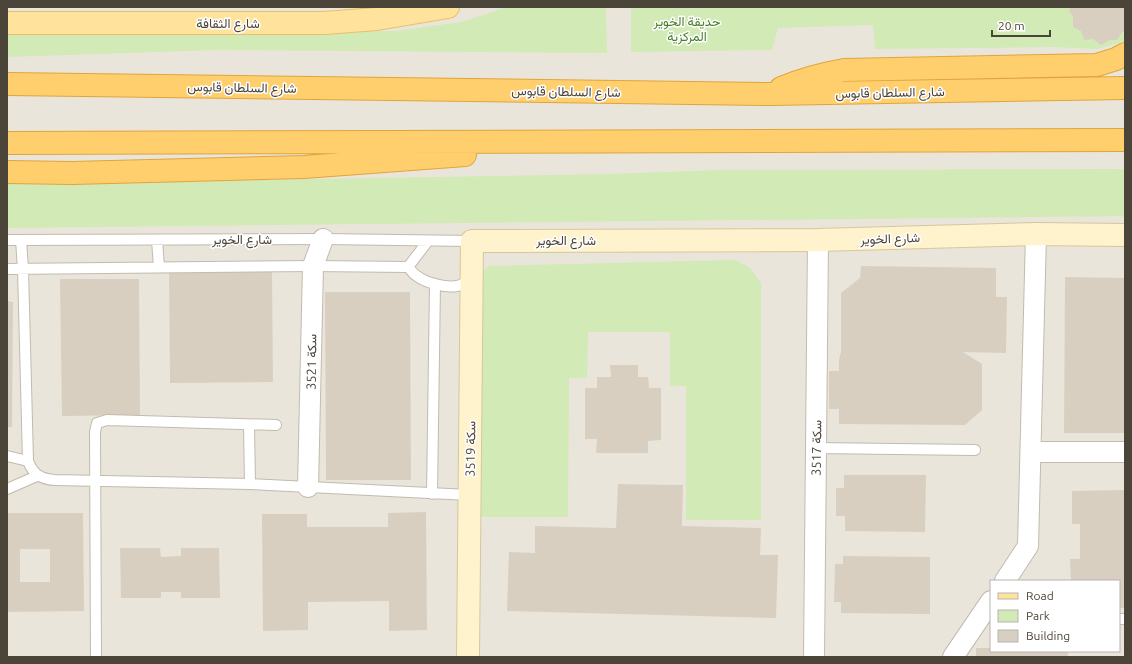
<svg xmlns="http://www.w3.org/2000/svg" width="1132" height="664" font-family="Ubuntu,Vazirmatn,sans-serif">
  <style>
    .residential { fill: #eae5da; fill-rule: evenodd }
    .green { fill: #d2eab5 }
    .building { fill: #d8cfc1; fill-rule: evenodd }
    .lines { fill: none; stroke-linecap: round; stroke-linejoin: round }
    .lane-casing { stroke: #c2bbae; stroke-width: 12 }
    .street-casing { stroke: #c2bbae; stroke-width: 22 }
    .secondary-casing { stroke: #d6c79b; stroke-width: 24 }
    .primary-casing { stroke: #e6c16a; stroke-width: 24 }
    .highway-casing { stroke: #e0a43c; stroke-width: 24 }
    .lane { stroke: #fff; stroke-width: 10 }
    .street { stroke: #fff; stroke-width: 20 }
    .secondary { stroke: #fff3cd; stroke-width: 22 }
    .primary { stroke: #ffe39c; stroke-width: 22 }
    .highway { stroke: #ffcf6e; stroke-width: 22 }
    .labels { text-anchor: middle; stroke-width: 3; stroke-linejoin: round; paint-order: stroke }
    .park-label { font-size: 13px; fill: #4a7f2a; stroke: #fff }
    .street-label { font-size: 13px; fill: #4b4439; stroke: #fff }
  </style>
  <rect width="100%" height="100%" fill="#f6f3ec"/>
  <path class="residential" d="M 7,7 L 1125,7 L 1125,657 L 7,657 ZM 991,581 L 1119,581 L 1119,651 L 991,651 Z"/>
  <path class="green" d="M 507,7 L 606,7 L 607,53 L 217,50 L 7,57 L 7,35 L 394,31 L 462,22 Z
    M 631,7 L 1125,7 L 1125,41 L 1097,49 L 1054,47 L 875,49 L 873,25 L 778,28 L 772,50 L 631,52 Z
    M 1125,169 L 1125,216 L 7,228 L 7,184 L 609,174 L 721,170 Z
    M 734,260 C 750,266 752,269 761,283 L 761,520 L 686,520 L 686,386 L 670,386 L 670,332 L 588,332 L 587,378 L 569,378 L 568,517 L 478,517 L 479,275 L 489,266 Z"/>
  <path class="building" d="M 1071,7 L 1125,7 L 1125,31 L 1122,32 L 1117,40 L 1109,40 L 1101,45 L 1093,39 L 1084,40 L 1081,31 L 1073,27 L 1073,17 L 1069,11 Z
    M 861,266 L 996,268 L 996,297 L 1007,297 L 1006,353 L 963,352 L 982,364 L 982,410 L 965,425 L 839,424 L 839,409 L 829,409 L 829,371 L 839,371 L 839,360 L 841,352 L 841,293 L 860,278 Z
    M 272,271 L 273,382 L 170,383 L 169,272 Z
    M 1065,277 L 1125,278 L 1125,433 L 1064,433 Z
    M 60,279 L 139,279 L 140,415 L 62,416 Z
    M 325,292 L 410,292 L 411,480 L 326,480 Z
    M 7,301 L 13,302 L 12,427 L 7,427 Z
    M 610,365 L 638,365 L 638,377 L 648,377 L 649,388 L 661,388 L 661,440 L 648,441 L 648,453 L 596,453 L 597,439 L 585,439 L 585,388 L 597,388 L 597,377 L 611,377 Z
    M 844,475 L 926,475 L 925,532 L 845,531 L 845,516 L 836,516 L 836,488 L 844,488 Z
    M 618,484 L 683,485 L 682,526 L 761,528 L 760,555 L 778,555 L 776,618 L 507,611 L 509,552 L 535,553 L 535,526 L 616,528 Z
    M 1125,490 L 1125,608 L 1119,608 L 1119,581 L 1071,581 L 1070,559 L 1080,559 L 1080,524 L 1072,524 L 1072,491 Z
    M 426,512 L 427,630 L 389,631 L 389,601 L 308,602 L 308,630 L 263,631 L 262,514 L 307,514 L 307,527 L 388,527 L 388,513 Z
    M 7,513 L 83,513 L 84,611 L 7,612 ZM 20,549 L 50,549 L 50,582 L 20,582 Z
    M 120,548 L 160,548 L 161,557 L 181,556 L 181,548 L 219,548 L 220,598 L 181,598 L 181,592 L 161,592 L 161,598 L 121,598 Z
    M 843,556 L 930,557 L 930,614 L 841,613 L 841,602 L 834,602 L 835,564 L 843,564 Z
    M 976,648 L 991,648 L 991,651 L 1068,651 L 1068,657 L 976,657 Z"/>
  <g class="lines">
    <defs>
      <path id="lane" d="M 7,240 L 323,239 L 472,241
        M 21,240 L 23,269 L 28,461 C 33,474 40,479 55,480 L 250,484 L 469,495
        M 157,240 L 159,267
        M 408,267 C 411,270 413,274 417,276 C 426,283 446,288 457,286 C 463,285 467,281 470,277
        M 7,269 L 313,266 L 408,267 L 428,241
        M 249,425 L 250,484
        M 816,448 L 975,450
        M 7,456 L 28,461
        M 7,489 L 37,476
        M 432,494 L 435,284
        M 1119,619 L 1125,619
        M 96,657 L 95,432 L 97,423 L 107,420 L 276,425"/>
      <path id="street" d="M 1031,452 L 1125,452
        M 308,487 L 313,266 L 323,239
        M 1005,581 L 1028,546 L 1036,234
        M 814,657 L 818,240
        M 953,657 L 991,601"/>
      <path id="secondary" d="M 468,657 L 472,241 L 818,240 L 1036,234 L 1125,235"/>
      <path id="primary" d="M 7,23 L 324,23 L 377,19 L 448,7"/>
      <path id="highway" d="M 7,84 L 770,94 L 1125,88
        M 781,88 C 802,79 822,74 844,70 L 1097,65 L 1116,59 L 1125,54
        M 7,143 L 1125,140
        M 7,172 L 72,173 L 304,167 L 465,155"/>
    </defs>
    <use href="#lane" class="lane-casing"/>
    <use href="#street" class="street-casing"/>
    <use href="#secondary" class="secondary-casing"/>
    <use href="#primary" class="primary-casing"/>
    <use href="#highway" class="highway-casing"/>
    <use href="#lane" class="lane"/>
    <use href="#street" class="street"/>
    <use href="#secondary" class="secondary"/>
    <use href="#primary" class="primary"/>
    <use href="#highway" class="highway"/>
  </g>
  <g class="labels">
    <g class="park-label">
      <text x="687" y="26">حديقة الخوير<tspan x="687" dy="15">المركزية</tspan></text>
    </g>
    <g class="street-label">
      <text x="228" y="28">شارع الثقافة</text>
      <text transform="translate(242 87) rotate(1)" y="5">شارع السلطان قابوس</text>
      <text transform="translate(566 91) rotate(1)" y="5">شارع السلطان قابوس</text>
      <text transform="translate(890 92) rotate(-1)" y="5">شارع السلطان قابوس</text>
      <text transform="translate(890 238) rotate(-2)" y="5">شارع الخوير</text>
      <text x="242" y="244">شارع الخوير</text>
      <text x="566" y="245">شارع الخوير</text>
      <text transform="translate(311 362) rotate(-89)" y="5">سكة 3521</text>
      <text transform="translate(816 448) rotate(-89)" y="5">سكة 3517</text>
      <text transform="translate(470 449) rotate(-89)" y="5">سكة 3519</text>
    </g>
  </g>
  <rect width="1132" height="664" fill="none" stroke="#4b4439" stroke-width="16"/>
  <rect x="990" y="580" width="130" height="72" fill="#ffffff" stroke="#b7b4b0"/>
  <rect x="998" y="593" width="20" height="6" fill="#ffe39c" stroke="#b7b4b0"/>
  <text x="1026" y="600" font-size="12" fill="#4b4439">Road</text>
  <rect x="998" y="610" width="20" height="12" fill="#d2eab5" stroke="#b7b4b0"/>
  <text x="1026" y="620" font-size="12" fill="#4b4439">Park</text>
  <rect x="998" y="630" width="20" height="12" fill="#d8cfc1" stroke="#b7b4b0"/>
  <text x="1026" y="640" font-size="12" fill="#4b4439">Building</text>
  <path d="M992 30v6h58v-6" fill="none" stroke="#4b4439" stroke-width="2"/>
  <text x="998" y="30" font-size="12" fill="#4b4439" stroke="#ffffff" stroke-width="3" paint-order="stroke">20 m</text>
</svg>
